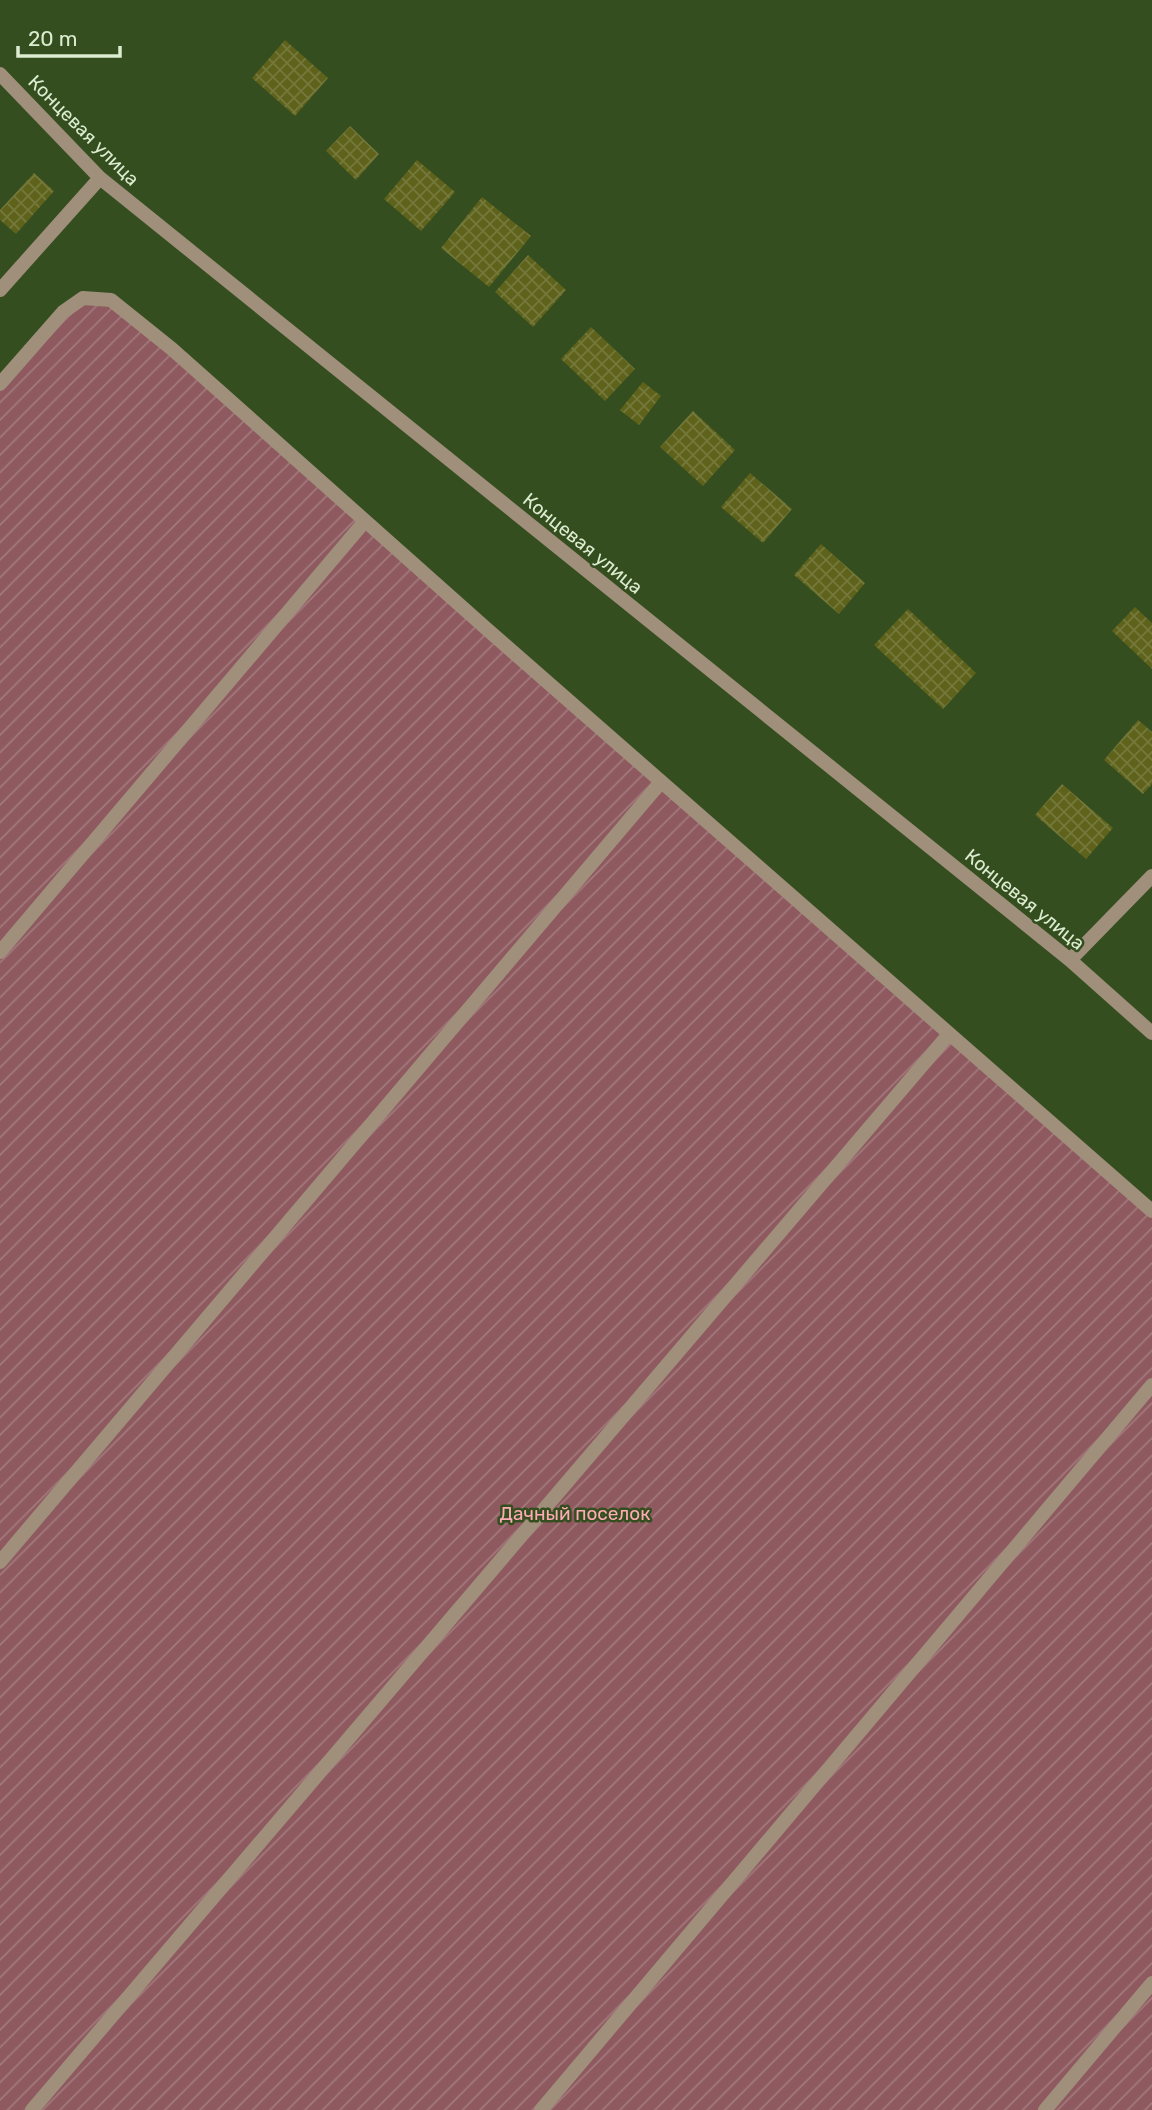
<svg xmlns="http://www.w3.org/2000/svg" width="1152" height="2110" font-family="Rubik,sans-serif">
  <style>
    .garden { fill: url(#garden-furrows) }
    .building { fill: url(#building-cross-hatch) }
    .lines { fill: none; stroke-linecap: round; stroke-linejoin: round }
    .lane { stroke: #a08f7b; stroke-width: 14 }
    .street { stroke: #a08f7b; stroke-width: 14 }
    .labels { text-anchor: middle; stroke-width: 5; stroke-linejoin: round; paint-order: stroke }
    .street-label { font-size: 19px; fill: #dcecd1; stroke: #354e1f }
    .park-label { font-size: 19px; fill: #fdabb4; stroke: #354e1f }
  </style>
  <defs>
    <pattern id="garden-furrows" width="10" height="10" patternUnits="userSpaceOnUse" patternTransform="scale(1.75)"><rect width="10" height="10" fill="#8e595f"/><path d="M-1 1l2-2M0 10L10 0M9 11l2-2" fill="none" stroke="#a2797c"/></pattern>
    <pattern id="building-cross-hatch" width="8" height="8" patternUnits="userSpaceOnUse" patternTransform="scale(1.75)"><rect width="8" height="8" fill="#5e621b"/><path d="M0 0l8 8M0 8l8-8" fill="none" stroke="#74793b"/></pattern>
  </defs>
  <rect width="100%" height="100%" fill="#354e1f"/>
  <path class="garden" d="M 83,298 L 111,300 L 1152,1211 L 1152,2110 L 0,2110 L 0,384 Z"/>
  <path class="building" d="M 285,40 L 328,78 L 295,116 L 252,78 Z
    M 350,126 L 379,154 L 356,180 L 326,151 Z
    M 417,160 L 455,192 L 421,231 L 384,199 Z
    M 34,173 L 54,191 L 16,234 L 0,220 L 0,210 Z
    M 482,197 L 531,236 L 489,287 L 441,248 Z
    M 528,255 L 566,290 L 533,327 L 495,292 Z
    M 591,327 L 635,369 L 605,401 L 561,359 Z
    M 643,382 L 661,396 L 639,425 L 620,410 Z
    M 693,411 L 735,450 L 703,486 L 660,447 Z
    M 750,473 L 792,509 L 763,543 L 721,507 Z
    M 821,544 L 865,583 L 839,614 L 794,575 Z
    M 1135,607 L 1152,623 L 1152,669 L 1112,631 Z
    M 908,609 L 976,673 L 943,709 L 874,645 Z
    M 1138,720 L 1152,732 L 1152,784 L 1143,794 L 1104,760 Z
    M 1062,784 L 1113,828 L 1086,859 L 1035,815 Z"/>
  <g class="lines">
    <path class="lane" d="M 0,384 L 63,312 L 83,298 L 111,300 L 172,349 L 489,631 L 1152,1211
      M 0,952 L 365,521
      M 0,1562 L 661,782
      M 32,2110 L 949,1034
      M 541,2110 L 1152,1385
      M 1045,2110 L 1152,1983"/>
    <path class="street" d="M 0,74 L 100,178 L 1070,960 L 1152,1033
      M 0,290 L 100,178
      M 1070,960 L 1152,876"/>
  </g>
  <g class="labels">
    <g class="street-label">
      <text transform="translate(84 130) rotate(45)" y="7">Концевая улица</text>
      <text transform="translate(583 543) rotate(39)" y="7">Концевая улица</text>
      <text transform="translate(1025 899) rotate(39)" y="7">Концевая улица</text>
    </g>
    <g class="park-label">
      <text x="575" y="1520">Дачный поселок</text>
    </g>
  </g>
  <path d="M18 46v10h102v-10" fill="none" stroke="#dcecd1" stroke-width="3.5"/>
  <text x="28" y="46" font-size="21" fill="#dcecd1" stroke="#354e1f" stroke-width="5" paint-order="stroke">20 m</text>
</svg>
